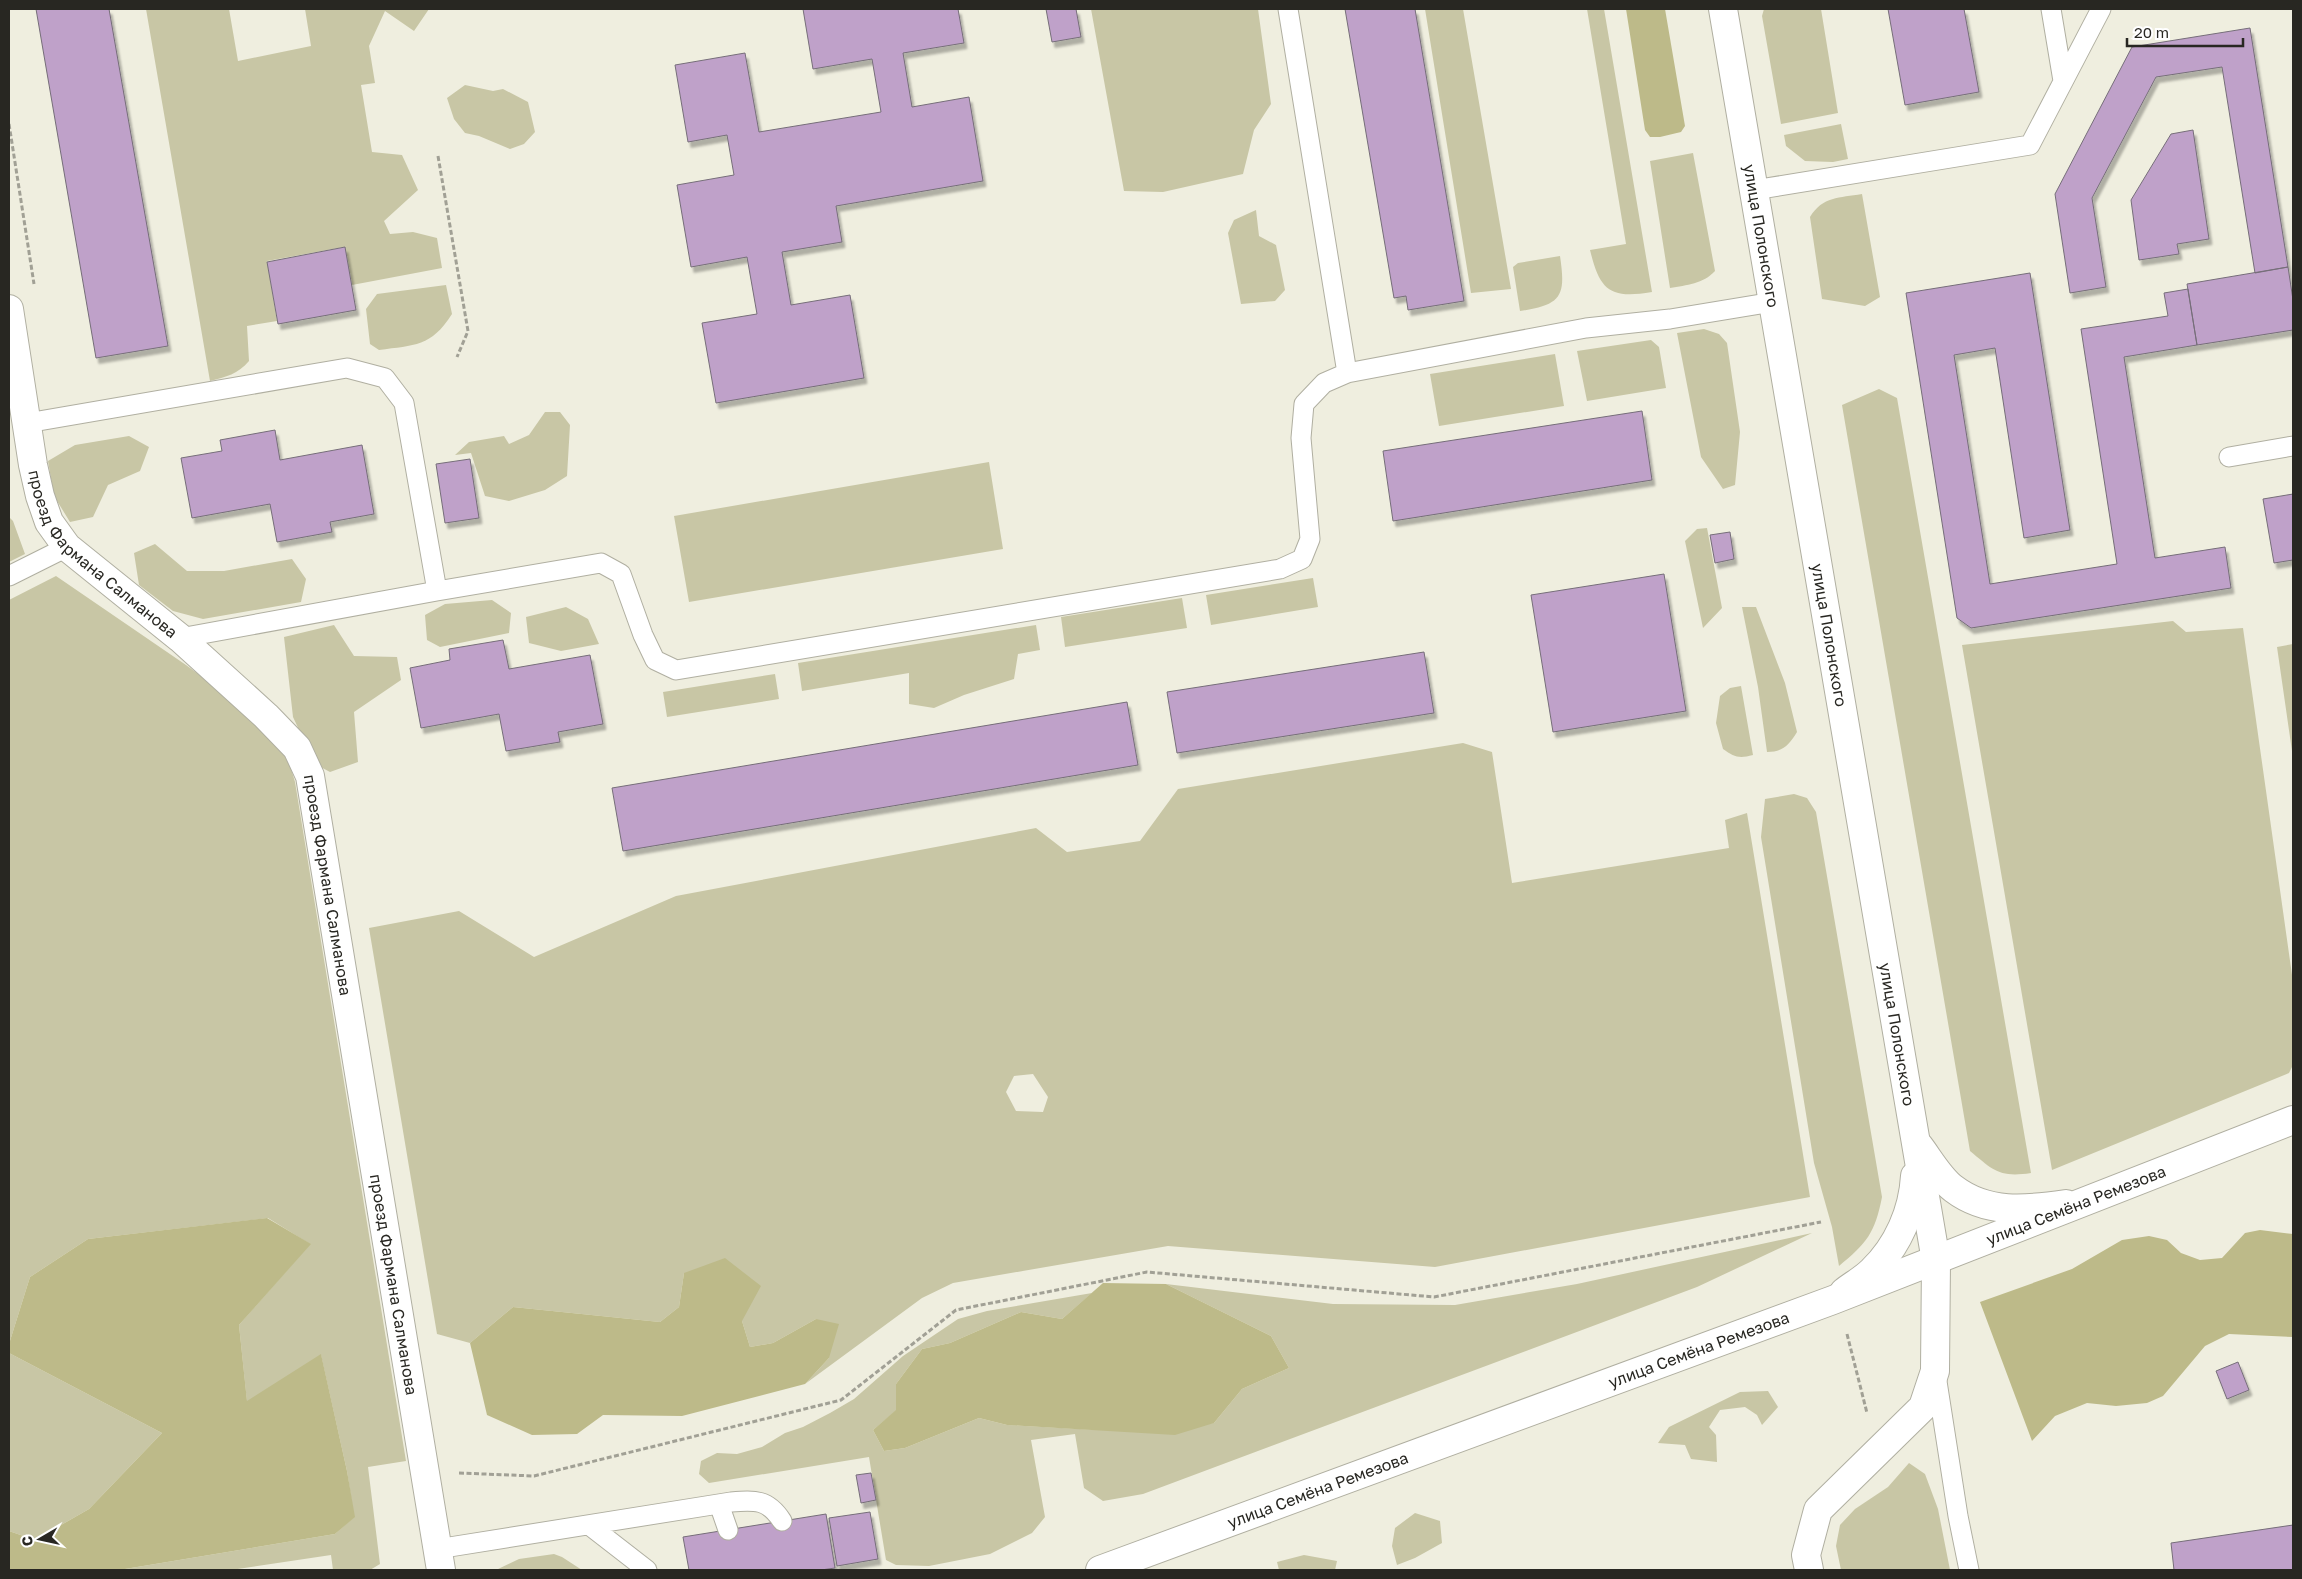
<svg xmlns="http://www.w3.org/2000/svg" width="2302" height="1579" font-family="'Golos Text',sans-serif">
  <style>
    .green { fill: #c8c6a5; fill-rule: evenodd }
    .forest { fill: #bdba89 }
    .building { fill: #bfa1c9; stroke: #766e79; filter: url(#shadow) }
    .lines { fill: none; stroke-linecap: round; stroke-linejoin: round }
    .service-casing { stroke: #b0afa1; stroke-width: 21 }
    .minor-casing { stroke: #b0afa1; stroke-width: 30 }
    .secondary-casing { stroke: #b0afa1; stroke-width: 30 }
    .primary-casing { stroke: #b0afa1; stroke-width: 30 }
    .path { stroke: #a1a095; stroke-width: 3; stroke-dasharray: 5 2.5; stroke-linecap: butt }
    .service { stroke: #fff; stroke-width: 19 }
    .minor { stroke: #fff; stroke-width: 28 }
    .secondary { stroke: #fff; stroke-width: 28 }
    .primary { stroke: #fff; stroke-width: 28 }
    .labels { text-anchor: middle; stroke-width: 4; stroke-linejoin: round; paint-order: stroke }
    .street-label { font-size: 16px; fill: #282722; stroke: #fff }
  </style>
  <defs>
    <filter id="shadow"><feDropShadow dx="3" dy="5.5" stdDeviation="1" flood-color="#0004"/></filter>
  </defs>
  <rect width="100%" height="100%" fill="#efeedf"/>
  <path class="green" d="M 146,9 L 229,9 L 238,61 L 311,46 L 305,9 L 429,9 L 414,31 L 385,11 L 369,46 L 375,83 L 361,85 L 372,152 L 402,155 L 418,190 L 384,221 L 390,234 L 413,232 L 437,238 L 442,268 L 352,285 L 344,247 L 267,261 L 277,321 L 247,326 L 249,361 C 238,374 226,377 210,381 Z
    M 1091,9 L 1258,9 L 1271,104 L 1254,130 L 1243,174 L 1163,192 L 1124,191 Z
    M 1425,9 L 1463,9 L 1511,289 L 1471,293 Z
    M 1587,9 L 1604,9 L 1652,292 C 1610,299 1600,291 1590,250 L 1626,244 Z
    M 1764,9 L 1821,9 L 1838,113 L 1781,124 L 1762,16 Z
    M 465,85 L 493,91 L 503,89 L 528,102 L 535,132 L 524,144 L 510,149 L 479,136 L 465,133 L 454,119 L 447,98 Z
    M 1841,124 L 1848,159 L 1833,162 L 1805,161 L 1786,146 L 1784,135 Z
    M 1693,153 L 1715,271 C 1703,284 1687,285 1670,288 L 1650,161 Z
    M 1862,194 L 1880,297 L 1865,306 L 1822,299 L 1810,217 C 1823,196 1839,198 1862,194 Z
    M 1256,210 L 1259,236 L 1276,245 L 1285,290 L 1275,301 L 1241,304 L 1228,233 L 1234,220 Z
    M 1560,256 C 1566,296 1562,305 1520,311 L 1513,267 L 1518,263 Z
    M 446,285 L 452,314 C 431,347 415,345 379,350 L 370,344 L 366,309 L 377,294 Z
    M 1704,329 L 1719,334 L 1727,343 L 1740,432 L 1735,485 L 1723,489 L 1701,457 L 1677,333 Z
    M 1651,340 L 1659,347 L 1666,388 L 1587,401 L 1577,351 Z
    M 1555,354 L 1564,406 L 1439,426 L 1430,374 Z
    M 1879,389 L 1897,398 L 2031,1173 C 1999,1178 1993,1170 1970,1151 L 1842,405 Z
    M 545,412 L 560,412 L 570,425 L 567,476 L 545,490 L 509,501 L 485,496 L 471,453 L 455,455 L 469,442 L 504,436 L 509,444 L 529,435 Z
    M 129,436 L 149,447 L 140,471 L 108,485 L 93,517 L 70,522 L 54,496 L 48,461 L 75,445 Z
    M 989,462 L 1003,549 L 689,602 L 674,516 Z
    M 9,517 L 13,521 L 25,554 L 9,562 Z
    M 1707,528 L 1722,608 L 1703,628 L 1685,541 L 1697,529 Z
    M 155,544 L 187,571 L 224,571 L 292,559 L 306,579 L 301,602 L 203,619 L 173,611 L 139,585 L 134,553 Z
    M 56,576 L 186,665 L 252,714 L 287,755 L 295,782 L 406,1461 L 368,1467 L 380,1564 L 370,1570 L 333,1570 L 331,1555 L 231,1570 L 119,1570 L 335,1534 L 354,1517 L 347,1471 L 321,1355 L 247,1402 L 239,1325 L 310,1244 L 268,1218 L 88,1239 L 30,1277 L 9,1344 L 9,600 Z
    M 1313,578 L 1318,607 L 1211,625 L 1206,595 Z
    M 1182,598 L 1187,628 L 1065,647 L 1061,617 Z
    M 492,600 L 511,613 L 509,633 L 440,647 L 427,640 L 425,615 L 445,604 Z
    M 566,607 L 588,619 L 599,644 L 561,651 L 529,643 L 526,617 Z
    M 1742,607 L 1756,607 L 1785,683 L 1797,732 C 1789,745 1783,752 1767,752 L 1758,687 Z
    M 2173,621 L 2186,632 L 2243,628 L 2293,982 L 2293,1065 L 2289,1073 L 2052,1170 L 1962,645 Z
    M 334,625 L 354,656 L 397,657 L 401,680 L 354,712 L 358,762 L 330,772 L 315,764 L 293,717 L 284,637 Z
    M 1036,625 L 1040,650 L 1018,654 L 1014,679 L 964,695 L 934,708 L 909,704 L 909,673 L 802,691 L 798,663 Z
    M 2293,644 L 2293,758 L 2277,647 Z
    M 775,674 L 779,699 L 667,717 L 663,692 Z
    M 1741,686 L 1753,755 C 1739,759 1734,757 1723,749 L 1716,723 L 1720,696 L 1730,688 Z
    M 1463,743 L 1492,752 L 1512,883 L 1729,848 L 1725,820 L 1747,813 L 1810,1197 L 1435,1267 L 1168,1246 L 953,1283 L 922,1298 L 805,1384 L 829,1358 L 816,1319 L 773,1343 L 750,1347 L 742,1321 L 684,1273 L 679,1307 L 660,1322 L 513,1307 L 470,1343 L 437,1334 L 369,928 L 459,911 L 534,957 L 676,896 L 1036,828 L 1067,852 L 1140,841 L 1178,789 ZM 1033,1074 L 1048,1097 L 1043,1112 L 1016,1111 L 1006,1092 L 1014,1076 Z
    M 1794,794 L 1807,798 L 1816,812 L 1882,1197 C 1875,1233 1867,1243 1839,1266 L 1832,1227 L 1814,1163 L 1761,837 L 1765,799 Z
    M 1812,1233 L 1697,1287 L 1143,1494 L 1103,1501 L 1084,1488 L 1075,1434 L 1031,1440 L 1045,1517 L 1032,1533 L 990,1554 L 929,1566 L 896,1565 L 886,1560 L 869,1457 L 709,1483 L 699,1474 L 701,1461 L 717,1453 L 737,1454 L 762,1447 L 785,1433 L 803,1427 L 830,1413 L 854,1399 L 903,1356 L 958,1319 L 987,1311 L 1092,1293 L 1062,1319 L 1021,1312 L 950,1343 L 922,1349 L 896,1384 L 897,1410 L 873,1430 L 884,1451 L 905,1448 L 979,1418 L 1007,1425 L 1098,1430 L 1214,1423 L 1242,1389 L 1289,1368 L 1271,1336 L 1166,1284 L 1333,1304 L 1455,1305 L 1577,1284 Z
    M 9,1353 L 162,1433 L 89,1509 L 35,1540 L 9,1531 Z
    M 1768,1391 L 1778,1407 L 1762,1425 L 1757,1415 L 1745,1407 L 1720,1410 L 1709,1427 L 1716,1435 L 1717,1462 L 1691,1459 L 1685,1445 L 1658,1443 L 1669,1427 L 1740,1392 Z
    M 1909,1463 L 1925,1474 L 1938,1509 L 1950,1570 L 1841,1570 L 1836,1546 L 1840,1525 L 1855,1509 L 1888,1487 Z
    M 1415,1513 L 1440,1521 L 1442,1543 L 1415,1558 L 1397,1565 L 1392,1546 L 1395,1528 Z
    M 554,1554 L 562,1557 L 582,1570 L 496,1570 L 519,1559 Z
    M 1304,1555 L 1337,1561 L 1335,1570 L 1279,1570 L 1277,1562 Z"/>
  <path class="forest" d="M 1626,9 L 1665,9 L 1685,126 L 1681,132 L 1660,137 L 1650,137 L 1645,130 Z
    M 267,1218 L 311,1244 L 239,1325 L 247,1401 L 321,1354 L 347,1471 L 355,1517 L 335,1534 L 119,1570 L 9,1570 L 9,1531 L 35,1540 L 89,1509 L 162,1433 L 9,1353 L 9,1344 L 30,1277 L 88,1239 Z
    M 2260,1230 L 2293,1234 L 2293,1337 L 2229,1334 L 2205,1346 L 2163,1396 L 2147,1403 L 2116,1406 L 2087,1403 L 2055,1416 L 2032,1441 L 1980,1302 L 2072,1269 L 2122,1240 L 2149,1236 L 2167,1240 L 2181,1253 L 2200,1260 L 2222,1258 L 2245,1233 Z
    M 725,1258 L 761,1286 L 742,1321 L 750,1347 L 773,1343 L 816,1319 L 839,1324 L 829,1358 L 805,1384 L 682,1416 L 603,1415 L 577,1434 L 532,1435 L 487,1415 L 470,1343 L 513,1307 L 660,1322 L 679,1307 L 684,1273 Z
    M 1103,1283 L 1166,1284 L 1271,1336 L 1289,1368 L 1242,1389 L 1214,1423 L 1175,1435 L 1007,1425 L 979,1418 L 905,1448 L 884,1451 L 873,1430 L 896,1410 L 896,1384 L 922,1349 L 950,1343 L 1021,1312 L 1062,1319 Z"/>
  <path class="building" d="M 36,9 L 109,9 L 168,346 L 96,358 Z
    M 803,9 L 958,9 L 964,43 L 903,53 L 912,107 L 969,97 L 983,181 L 836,206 L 842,242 L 782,252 L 791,305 L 850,295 L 864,378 L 716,403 L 702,323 L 757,314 L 747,257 L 691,267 L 677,185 L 734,175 L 727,135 L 688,142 L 675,65 L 745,53 L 759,132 L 881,112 L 872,59 L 813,69 Z
    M 1046,9 L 1076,9 L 1081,37 L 1052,42 Z
    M 1345,9 L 1415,9 L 1464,301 L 1408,310 L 1406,296 L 1394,298 Z
    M 1888,9 L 1964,9 L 1979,92 L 1905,105 Z
    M 2250,28 L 2288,267 L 2255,273 L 2222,67 L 2156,77 L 2092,198 L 2106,287 L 2070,293 L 2055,194 L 2132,47 Z
    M 2193,130 L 2209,239 L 2177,244 L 2179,254 L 2139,260 L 2131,200 L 2171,134 Z
    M 345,247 L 356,310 L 278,324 L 267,262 Z
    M 2288,267 L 2293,300 L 2293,330 L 2197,345 L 2187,284 Z
    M 2030,273 L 2070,530 L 2024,538 L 1995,348 L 1954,355 L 1990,584 L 2117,564 L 2081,329 L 2168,316 L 2164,293 L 2188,289 L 2197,345 L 2124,357 L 2155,558 L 2225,547 L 2231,588 L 1971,628 L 1957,618 L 1906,293 Z
    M 1642,411 L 1652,480 L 1393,521 L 1383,451 Z
    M 275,430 L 280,460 L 362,445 L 374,514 L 330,522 L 332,532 L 277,542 L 270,504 L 192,518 L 181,458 L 222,451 L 220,440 Z
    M 470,459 L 479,518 L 445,523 L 436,464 Z
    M 2293,494 L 2293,560 L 2274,563 L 2263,499 Z
    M 1730,532 L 1734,559 L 1715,563 L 1710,535 Z
    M 1664,574 L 1686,711 L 1553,732 L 1531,595 Z
    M 503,640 L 509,669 L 590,655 L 603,724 L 558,732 L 560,742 L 506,751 L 499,714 L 421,728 L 410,668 L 450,660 L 449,649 Z
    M 1424,652 L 1434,713 L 1177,753 L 1167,692 Z
    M 1127,702 L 1138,765 L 623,851 L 612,788 Z
    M 2238,1362 L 2249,1390 L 2227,1399 L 2216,1371 Z
    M 871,1473 L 876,1500 L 861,1503 L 856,1475 Z
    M 870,1512 L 878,1559 L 837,1566 L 829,1518 Z
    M 826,1514 L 835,1568 L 821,1570 L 689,1570 L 683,1537 Z
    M 2293,1525 L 2293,1570 L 2174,1570 L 2171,1543 Z"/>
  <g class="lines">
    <defs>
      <path id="service" d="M 1288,9 L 1347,373
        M 2051,9 L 2063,81
        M 1754,190 L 2030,145 L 2101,9
        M 27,423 L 347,368 L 385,378 L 404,403 L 437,591
        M 2229,457 L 2293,446
        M 9,576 L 67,547
        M 180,638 L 437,591 L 601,563 L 621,574 L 643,635 L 655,660 L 676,670 L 1280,569 L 1302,559 L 1310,539 L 1301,438 L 1304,404 L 1324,383 L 1347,373 L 1586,328 L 1670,319 L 1773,302
        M 1936,1375 L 1958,1516 L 1969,1570
        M 719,1504 L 728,1530
        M 589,1525 L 647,1570
        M 437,1549 L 731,1502 C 755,1500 768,1499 782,1521"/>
      <g id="minor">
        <path id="s1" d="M 9,309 L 33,465 L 40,496 L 49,522 L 67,547 L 180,638 L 266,716 L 297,748 L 310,776 L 441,1570"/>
        <path d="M 1809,1570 L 1806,1555 L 1818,1510 L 1923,1407 L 1935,1371 L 1936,1261"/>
      </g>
      <g id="secondary">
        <path id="s2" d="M 1723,9 L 1936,1261"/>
        <path d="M 1919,1146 C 1929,1159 1940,1179 1954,1189 C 1987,1214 2026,1210 2066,1204"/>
        <path d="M 1844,1292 C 1853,1285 1864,1279 1872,1271 C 1898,1246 1913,1211 1915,1176"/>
      </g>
      <g id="primary">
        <path id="s3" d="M 1100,1570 L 1833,1300 L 2293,1120"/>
      </g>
    </defs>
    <use href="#service" class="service-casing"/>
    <use href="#minor" class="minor-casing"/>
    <use href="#secondary" class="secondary-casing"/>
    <use href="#primary" class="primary-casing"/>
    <path class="path" d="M 9,124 L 34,284
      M 438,156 L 468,331 L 457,357
      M 1847,1334 L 1867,1413
      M 459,1473 L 534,1476 L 841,1400 L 956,1310 L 1147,1272 L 1434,1297 L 1821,1222"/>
    <use href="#service" class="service"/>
    <use href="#minor" class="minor"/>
    <use href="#secondary" class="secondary"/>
    <use href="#primary" class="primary"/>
  </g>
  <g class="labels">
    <g class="street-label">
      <text dy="6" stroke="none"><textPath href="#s2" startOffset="230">улица Полонского</textPath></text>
      <text dy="6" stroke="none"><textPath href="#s1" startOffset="275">проезд Фармана Салманова</textPath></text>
      <text dy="6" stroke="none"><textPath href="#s2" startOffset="635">улица Полонского</textPath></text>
      <text dy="6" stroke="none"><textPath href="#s1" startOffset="695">проезд Фармана Салманова</textPath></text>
      <text dy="6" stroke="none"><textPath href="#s2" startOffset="1040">улица Полонского</textPath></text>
      <text dy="6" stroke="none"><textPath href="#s3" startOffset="1042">улица Семёна Ремезова</textPath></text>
      <text dy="6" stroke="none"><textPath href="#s1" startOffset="1100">проезд Фармана Салманова</textPath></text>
      <text dy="6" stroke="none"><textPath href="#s3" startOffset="638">улица Семёна Ремезова</textPath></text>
      <text dy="6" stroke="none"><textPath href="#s3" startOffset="232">улица Семёна Ремезова</textPath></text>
    </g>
  </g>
  <rect width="2302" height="1579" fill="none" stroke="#282722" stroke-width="20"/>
  <g transform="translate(40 1539) rotate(261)" stroke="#ffffff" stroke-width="4" paint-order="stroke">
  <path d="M0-4L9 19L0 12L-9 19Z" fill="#282722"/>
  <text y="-8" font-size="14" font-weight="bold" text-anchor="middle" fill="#282722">С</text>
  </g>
  <path d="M2127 38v8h116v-8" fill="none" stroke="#282722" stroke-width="2.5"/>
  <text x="2134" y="38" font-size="15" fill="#282722" stroke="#ffffff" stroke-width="4" paint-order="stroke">20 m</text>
</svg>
